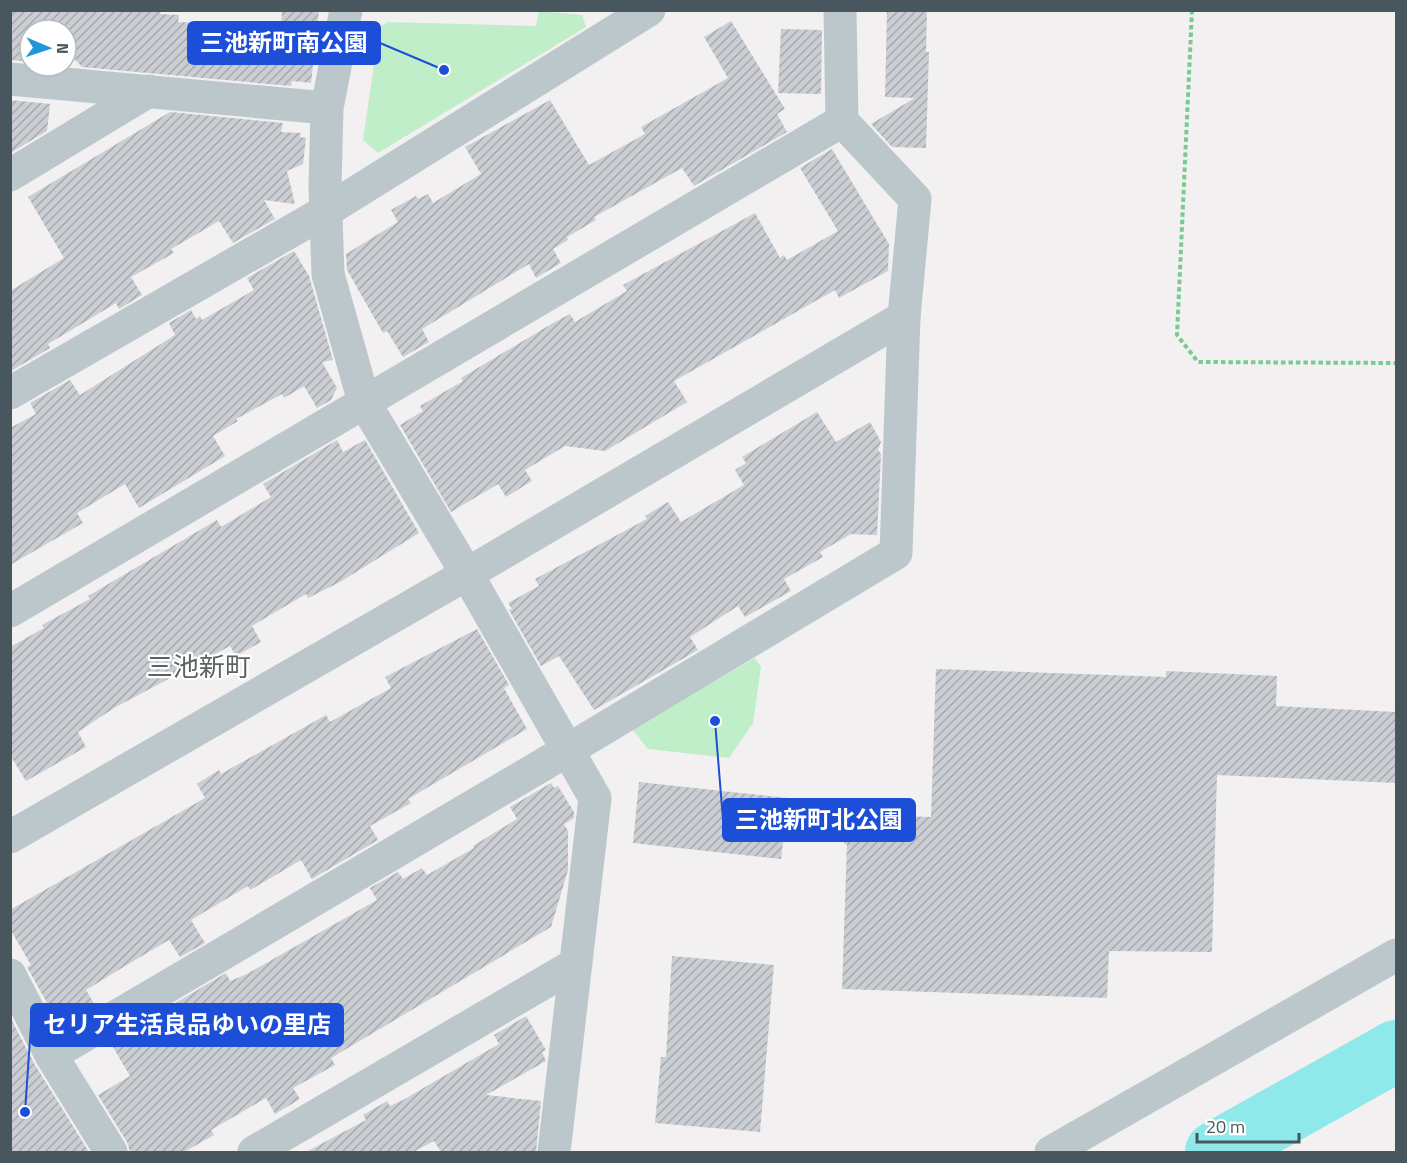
<svg xmlns="http://www.w3.org/2000/svg" width="1407" height="1163" font-family="'Titillium Web','Noto Sans JP',sans-serif">
  <style>
    .park { fill: #c0eec9 }
    .lines { fill: none; stroke-linecap: round; stroke-linejoin: round }
    .river { stroke: #8fe8e9; stroke-width: 62 }
    .building { fill: url(#building-hatch) }
    .path { stroke: #79ca92; stroke-width: 4; stroke-dasharray: 4.5 3; stroke-linecap: butt }
    .minor { stroke: #bcc7cc; stroke-width: 33 }
    .tertiary { stroke: #bcc7cc; stroke-width: 33 }
    .labels { text-anchor: middle; stroke-width: 4.5; stroke-linejoin: round; paint-order: stroke }
    .quarter-label { font-size: 26px; fill: #5c6264; stroke: #fff }
    .leader { fill: none; stroke: #1d4ed8; stroke-width: 2 }
    .callout-dot { fill: #1d4ed8; stroke: #fff; stroke-width: 2 }
    .callout { fill: #1d4ed8; stroke: #1d4ed8; stroke-width: 2 }
    .callout-label { font-size: 24px; text-anchor: middle; font-weight: bold; fill: #fff }
  </style>
  <defs>
    <pattern id="building-hatch" width="6" height="6" patternUnits="userSpaceOnUse" patternTransform="scale(1.5)"><rect width="6" height="6" fill="#caced2"/><path d="M-1 1l2-2M0 6l6-6M5 7l2-2" fill="none" stroke="#a6aaae"/></pattern>
  </defs>
  <rect width="100%" height="100%" fill="#f2f0f0"/>
  <path class="park" d="M 539,11 L 582,15 L 586,27 L 378,153 L 363,140 L 376,51 L 349,45 L 388,22 L 536,26 Z
    M 755,658 L 761,667 L 753,723 L 729,758 L 648,749 L 632,729 Z"/>
  <g class="lines">
    <path class="river" d="M 1216,1152 L 1396,1051"/>
  </g>
  <path class="building" d="M 10,10 L 161,10 L 160,14 L 179,15 L 178,22 L 281,26 L 282,10 L 319,10 L 311,83 L 292,81 L 291,86 L 82,67 L 66,50 L 66,30 L 30,30 L 30,53 L 21,61 L 10,60 Z
    M 887,10 L 927,10 L 926,52 L 929,52 L 926,148 L 892,147 L 871,124 L 915,98 L 885,97 Z
    M 731,21 L 785,109 L 777,114 L 787,132 L 694,186 L 682,168 L 594,217 L 596,220 L 567,237 L 568,240 L 553,249 L 561,263 L 536,278 L 529,264 L 422,329 L 429,342 L 403,357 L 387,331 L 383,333 L 347,270 L 346,254 L 398,222 L 391,210 L 416,196 L 418,199 L 428,194 L 433,203 L 481,174 L 465,147 L 550,100 L 589,165 L 645,134 L 641,127 L 728,78 L 704,37 Z
    M 781,29 L 822,30 L 821,94 L 778,93 Z
    M 10,100 L 50,104 L 47,131 L 12,152 Z
    M 170,112 L 283,123 L 281,132 L 301,133 L 300,137 L 306,138 L 303,164 L 287,171 L 295,204 L 264,200 L 275,219 L 233,243 L 219,221 L 171,249 L 174,253 L 131,277 L 142,295 L 119,309 L 116,303 L 48,344 L 50,348 L 11,371 L 10,291 L 64,258 L 28,197 Z
    M 832,149 L 889,244 L 888,271 L 839,298 L 835,290 L 674,381 L 687,402 L 605,451 L 565,446 L 525,470 L 532,481 L 506,497 L 498,484 L 451,512 L 400,425 L 423,411 L 420,406 L 463,381 L 461,378 L 553,323 L 570,314 L 575,322 L 627,291 L 623,285 L 755,213 L 780,258 L 784,255 L 787,260 L 838,231 L 800,168 Z
    M 294,251 L 309,276 L 333,360 L 322,362 L 337,388 L 331,400 L 317,408 L 304,386 L 284,398 L 282,394 L 236,419 L 238,421 L 213,436 L 225,456 L 139,508 L 125,484 L 77,513 L 83,523 L 10,565 L 10,428 L 36,414 L 30,403 L 70,380 L 80,395 L 175,335 L 169,323 L 191,310 L 196,319 L 200,316 L 202,320 L 254,290 L 247,278 Z
    M 817,412 L 836,442 L 870,422 L 881,442 L 878,450 L 881,454 L 877,535 L 851,534 L 820,552 L 823,557 L 784,579 L 791,591 L 745,617 L 738,606 L 690,637 L 698,650 L 594,710 L 559,656 L 541,666 L 509,610 L 512,609 L 508,603 L 539,586 L 535,579 L 647,519 L 645,516 L 668,502 L 681,522 L 744,485 L 735,470 L 746,463 L 742,457 Z
    M 337,440 L 343,452 L 365,440 L 419,533 L 340,582 L 308,598 L 306,594 L 252,626 L 261,642 L 236,656 L 230,646 L 114,708 L 78,732 L 86,747 L 26,781 L 10,755 L 10,647 L 44,628 L 42,625 L 90,599 L 88,596 L 217,520 L 221,527 L 271,497 L 263,484 Z
    M 477,629 L 509,685 L 504,688 L 527,729 L 408,799 L 411,803 L 370,826 L 378,840 L 312,879 L 301,860 L 250,890 L 248,886 L 191,920 L 205,943 L 180,957 L 169,940 L 125,966 L 86,990 L 96,1007 L 61,1028 L 27,967 L 31,965 L 10,929 L 10,910 L 205,798 L 197,784 L 219,770 L 221,774 L 326,715 L 330,722 L 391,688 L 385,677 Z
    M 936,669 L 1166,677 L 1166,671 L 1277,676 L 1276,706 L 1396,712 L 1396,783 L 1217,775 L 1212,952 L 1109,951 L 1107,998 L 842,989 L 847,844 L 844,844 L 845,816 L 848,814 L 931,817 Z
    M 639,782 L 788,798 L 781,859 L 633,843 Z
    M 551,783 L 554,788 L 558,786 L 574,812 L 574,818 L 564,824 L 568,831 L 568,870 L 551,927 L 331,1058 L 335,1065 L 293,1088 L 300,1099 L 275,1114 L 266,1098 L 211,1130 L 214,1135 L 184,1152 L 130,1152 L 127,1142 L 98,1095 L 130,1076 L 110,1042 L 226,973 L 230,981 L 247,974 L 377,900 L 370,888 L 398,872 L 403,879 L 422,868 L 427,875 L 474,848 L 473,846 L 517,819 L 510,807 Z
    M 672,956 L 774,965 L 760,1132 L 655,1123 L 661,1057 L 666,1057 Z
    M 526,1016 L 546,1050 L 542,1052 L 546,1061 L 486,1095 L 541,1101 L 536,1152 L 441,1152 L 434,1141 L 413,1152 L 306,1152 L 366,1120 L 363,1115 L 387,1101 L 390,1106 L 403,1100 L 499,1044 L 494,1035 Z
    M 10,1017 L 35,1065 L 89,1152 L 10,1152 Z"/>
  <g class="lines">
    <path class="path" d="M 1192,10 L 1177,335 L 1198,362 L 1396,363"/>
    <path class="minor" d="M 346,10 L 327,108 L 325,187 L 328,274 L 364,402 L 467,574 L 595,798 L 554,1152
      M 10,79 L 327,108
      M 10,175 L 149,91
      M 10,393 L 326,211 L 649,10
      M 10,611 L 842,121
      M 10,975 L 51,1055 L 111,1152
      M 51,1055 L 568,750 L 896,553 L 904,317 L 915,199 L 842,121 L 840,10
      M 254,1152 L 576,964
      M 1051,1152 L 1396,955"/>
    <path class="tertiary" d="M 10,837 L 467,574 L 904,317"/>
  </g>
  <g class="labels">
    <g class="quarter-label">
      <text x="199" y="676">三池新町</text>
    </g>
  </g>
  <path class="leader" d="M444 70L380 43M715 721L723 820M25 1112L31 1025"/>
  <g class="callout-dot">
    <circle cx="444" cy="70" r="6"/>
    <circle cx="715" cy="721" r="6"/>
    <circle cx="25" cy="1112" r="6"/>
  </g>
  <g class="callout">
    <rect x="188" y="22" width="192" height="42" rx="6"/>
    <rect x="723" y="799" width="192" height="42" rx="6"/>
    <rect x="31" y="1004" width="312" height="42" rx="6"/>
  </g>
  <g class="callout-label">
    <text x="284" y="51">三池新町南公園</text>
    <text x="819" y="828">三池新町北公園</text>
    <text x="187" y="1033">セリア生活良品ゆいの里店</text>
  </g>
  <rect width="1407" height="1163" fill="none" stroke="#48575d" stroke-width="24"/>
  <g transform="translate(48 48) rotate(92)"><circle r="28" fill="#ffffff" stroke="#b6bcbe" stroke-width="1.5"/>
  <path d="M0-4.5L10 22L0 15L-10 22Z" fill="#2097dc"/>
  <text y="-9" font-size="16" font-weight="bold" text-anchor="middle" fill="#48575d">N</text>
  </g>
  <path d="M1197 1133v9h102v-9" fill="none" stroke="#48575d" stroke-width="3"/>
  <text x="1206" y="1133" font-size="18" fill="#48575d" stroke="#ffffff" stroke-width="4.5" paint-order="stroke">20 m</text>
</svg>
